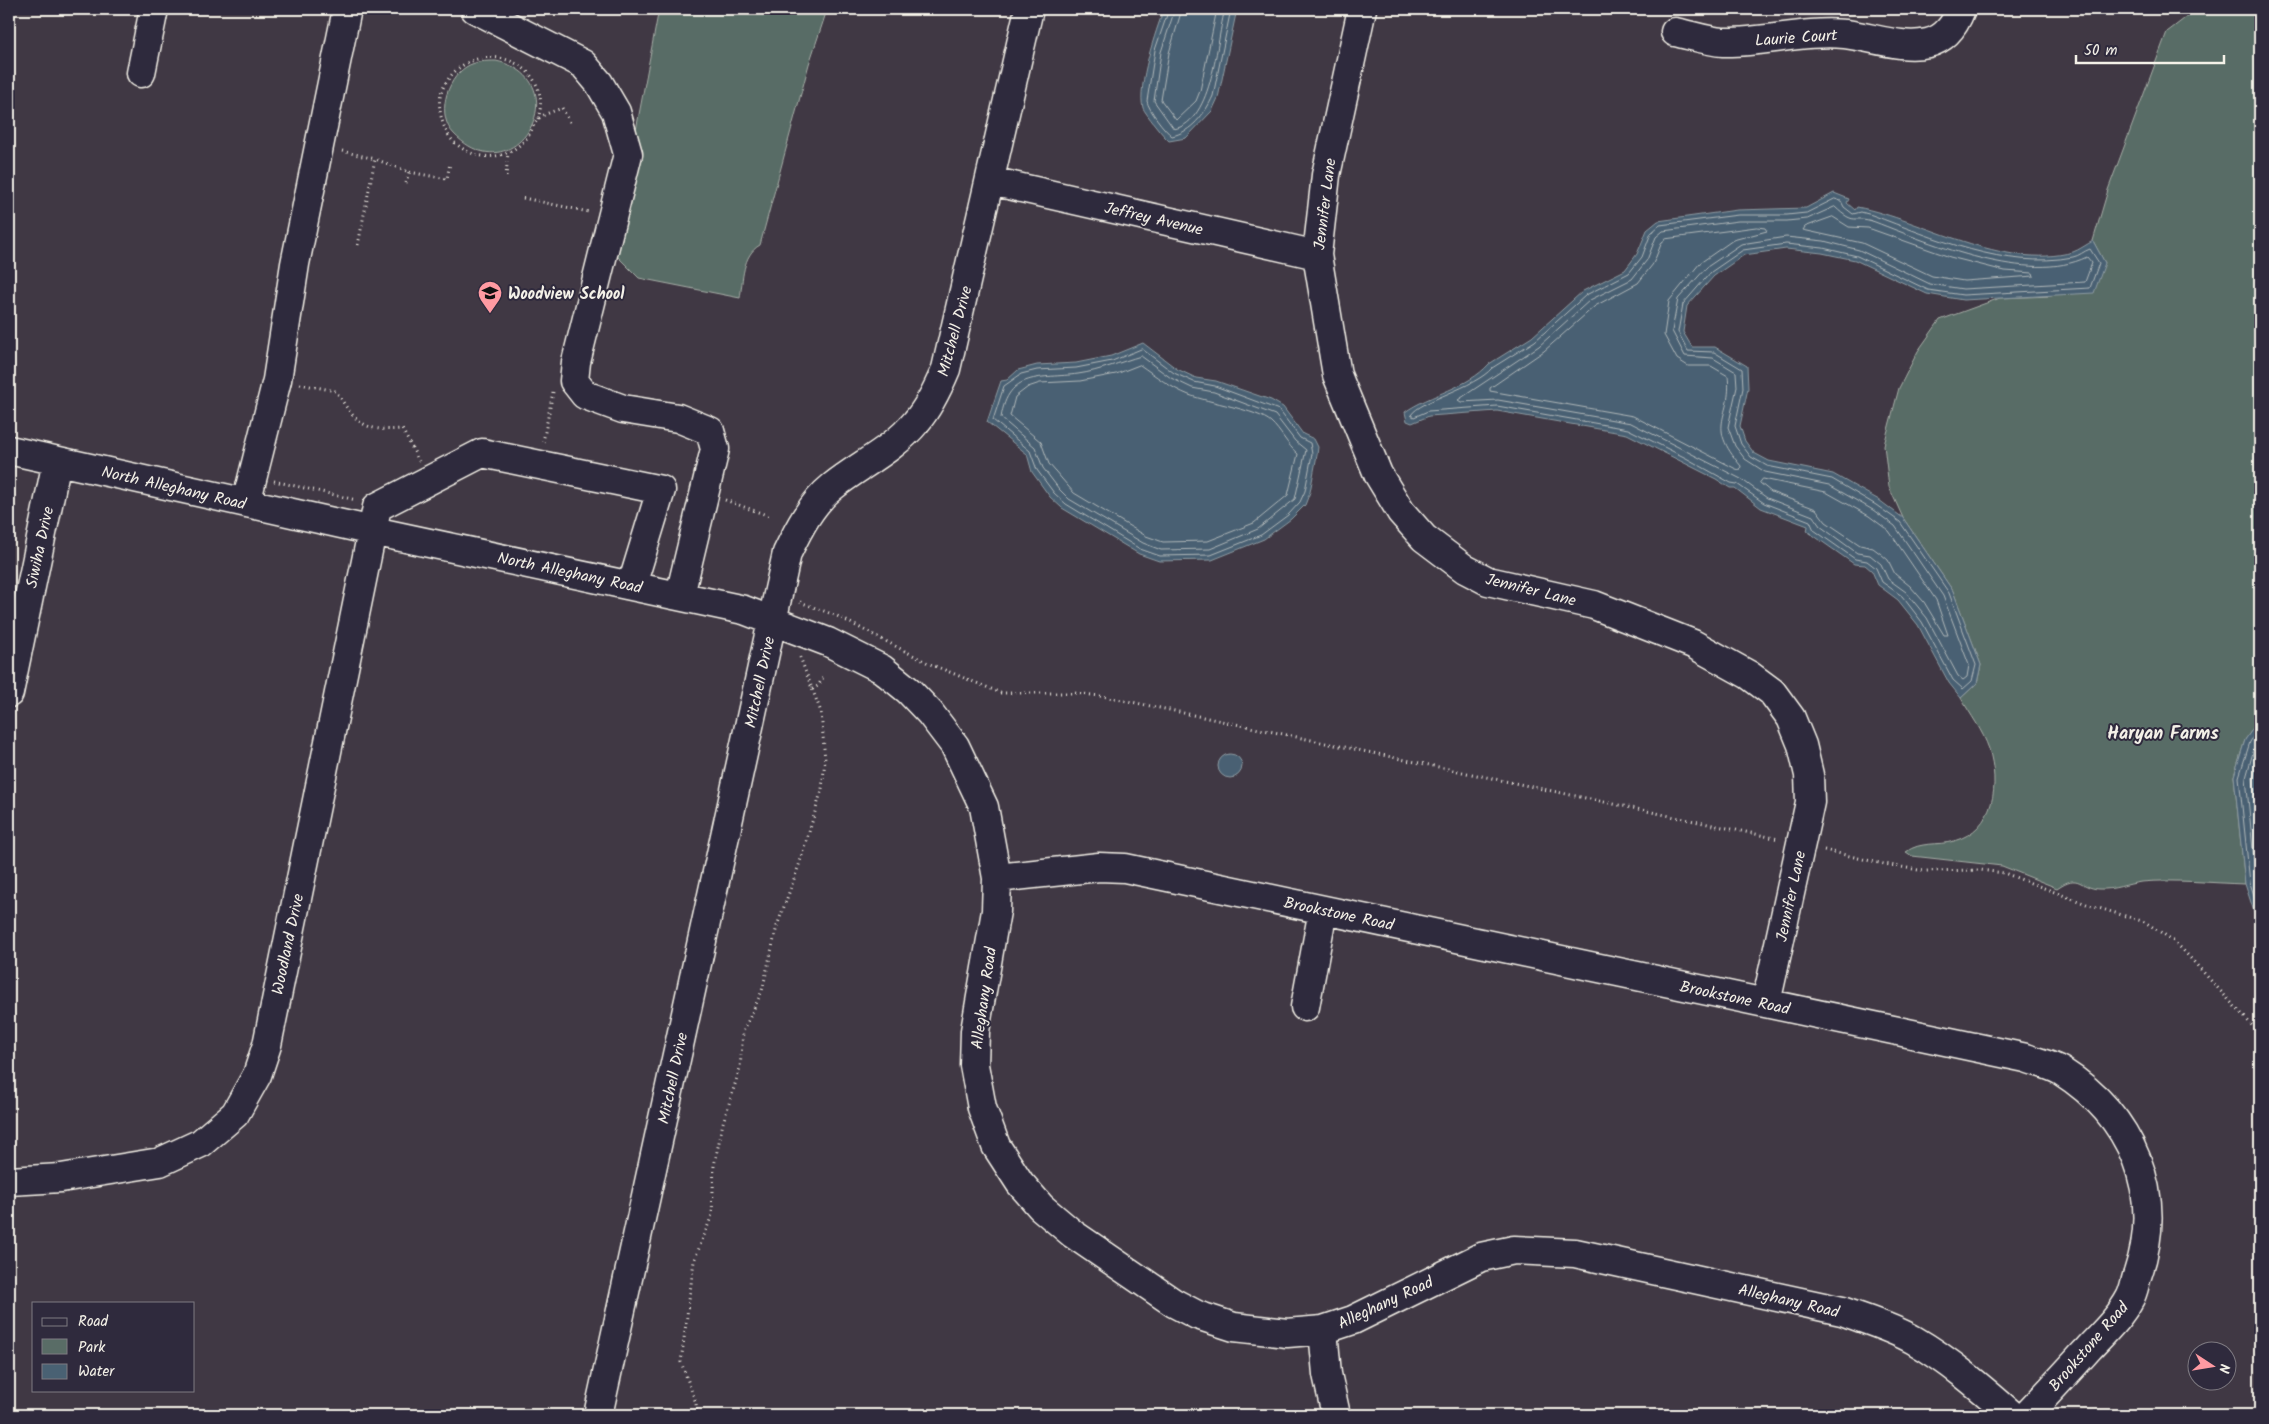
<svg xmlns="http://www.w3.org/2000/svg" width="2269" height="1424" font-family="Kalam,sans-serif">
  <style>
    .green { fill: #596c66; stroke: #a6aea7 }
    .water { fill: #496173; stroke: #8d9ba2 }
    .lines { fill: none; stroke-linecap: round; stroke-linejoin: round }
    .shore { stroke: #b0b7b9; stroke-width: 1 }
    .minor-casing { stroke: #f4f1e8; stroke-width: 31 }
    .path { stroke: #f4f1e8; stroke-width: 3; stroke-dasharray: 1 4; stroke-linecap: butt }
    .minor { stroke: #2f2a3d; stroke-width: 28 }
    .labels { text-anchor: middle; stroke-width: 4; stroke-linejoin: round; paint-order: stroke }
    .street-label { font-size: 16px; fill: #f4f1e8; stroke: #2f2a3d }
    .poi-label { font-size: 16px; font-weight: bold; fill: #f4f1e8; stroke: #2f2a3d; text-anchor: start }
    .neighbourhood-label { font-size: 18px; font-weight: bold; fill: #f4f1e8; stroke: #2f2a3d }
  </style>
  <rect width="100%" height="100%" fill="#403844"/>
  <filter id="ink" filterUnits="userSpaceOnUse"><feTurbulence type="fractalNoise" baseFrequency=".02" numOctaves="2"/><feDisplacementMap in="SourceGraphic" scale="10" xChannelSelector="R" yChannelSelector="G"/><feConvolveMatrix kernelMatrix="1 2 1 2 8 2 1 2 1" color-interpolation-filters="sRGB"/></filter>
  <g filter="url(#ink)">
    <path class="green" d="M 659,9 L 824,9 L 825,16 L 809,64 L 760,245 C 742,255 743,280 740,298 L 639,278 L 613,252 Z
      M 2197,9 L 2260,11 L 2260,718 L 2245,740 L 2234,776 L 2245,884 C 2211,883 2174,879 2141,882 C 2127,884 2114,890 2099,889 C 2079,888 2080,872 2057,888 L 2002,866 L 1912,856 L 1906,852 C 1920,841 1938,846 1954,841 C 1995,829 2000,785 1989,749 C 1983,731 1970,714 1961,698 L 1977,683 L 1981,665 L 1953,591 L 1903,518 L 1889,487 L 1884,445 L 1899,388 L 1918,351 L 1940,320 L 2000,298 L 2052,296 L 2105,263 L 2093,241 L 2108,190 L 2167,32 Z
      M 496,61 C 581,79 516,198 454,134 C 436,116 446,80 466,67 C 475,61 486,61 496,61 Z"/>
    <path class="water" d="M 1164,9 L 1237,9 L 1218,98 L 1212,111 L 1186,138 L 1169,141 C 1164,137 1145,113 1143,108 C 1137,86 1156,30 1164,9 Z
      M 1834,193 L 1849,199 L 1847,203 L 1855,210 L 1857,207 C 1924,220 2003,271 2073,252 C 2079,250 2087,244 2093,241 L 2105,263 L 2094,293 L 1963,300 L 1927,294 L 1855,260 L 1822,253 L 1786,249 L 1744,255 L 1714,276 L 1687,306 L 1683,332 L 1692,347 L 1715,347 L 1747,366 L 1748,388 L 1740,426 L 1745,441 L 1754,453 L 1769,461 L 1833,474 L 1879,500 L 1903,518 L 1953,591 L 1981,665 L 1977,683 L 1961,698 L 1949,683 L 1918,625 L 1898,600 L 1878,585 L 1872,571 L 1865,565 L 1854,564 L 1807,531 L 1808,526 L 1761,508 L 1735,488 L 1730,488 L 1716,479 L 1627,434 L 1497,411 L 1429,416 L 1412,423 L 1407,421 L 1405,412 C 1430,394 1468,388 1489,364 L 1532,337 L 1583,291 L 1625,270 L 1637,254 L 1647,230 L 1658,221 L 1737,210 L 1806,208 Z
      M 1143,343 L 1177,369 L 1196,378 L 1216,381 L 1271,400 L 1283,407 L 1303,434 L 1314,439 L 1318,447 L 1317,455 L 1310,492 L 1305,505 L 1291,519 L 1264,539 L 1212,560 L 1159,561 L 1139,554 L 1062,508 L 1050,497 L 1032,472 L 1027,454 L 987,422 L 1001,381 L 1007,380 L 1018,370 L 1037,365 L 1076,363 L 1111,356 Z
      M 2260,718 L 2260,975 L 2259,927 L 2245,884 L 2234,776 L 2245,740 Z
      M1218 766a12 12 0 1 1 24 0a12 12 0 1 1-24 0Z"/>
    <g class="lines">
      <path class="shore" d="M 1169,9 L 1155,50 L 1147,101 C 1148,109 1165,131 1172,136 C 1191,132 1205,114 1213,96 L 1231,9
        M 1175,9 L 1161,52 L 1154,101 L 1174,129 C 1214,121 1216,40 1225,9
        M 1182,9 L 1169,53 L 1161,100 L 1176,120 L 1196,101 L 1200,91 L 1217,9
        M 1835,199 L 1841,201 L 1844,207 L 1853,214 L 1861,212 L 1872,215 C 1934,238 2006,270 2073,257 C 2079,256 2084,251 2090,249 L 2099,263 L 2090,288 L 1963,295 L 1928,290 L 1857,256 L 1823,248 L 1786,244 L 1743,250 L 1711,272 L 1683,304 L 1678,332 L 1688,351 L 1714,352 L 1742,369 L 1743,388 L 1735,426 L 1741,444 L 1751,457 L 1767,466 L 1832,479 L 1876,505 L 1900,522 L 1949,593 L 1976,665 L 1972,681 L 1963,689 L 1953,680 L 1922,622 L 1902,596 L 1882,582 L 1876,568 L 1867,561 L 1855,559 L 1814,530 L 1810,521 L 1764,503 L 1737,484 L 1731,483 L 1686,458 L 1628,429 L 1497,406 L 1428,411 L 1414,417 L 1411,415 C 1420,400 1475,388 1492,368 L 1535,341 L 1586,295 L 1629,273 L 1642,257 L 1651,233 L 1660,225 L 1738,215 L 1787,215 L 1806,213 Z
        M 1835,207 C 1856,227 1853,214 1875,222 C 1932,244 2029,285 2087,257 L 2092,263 L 2085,282 L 1963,289 L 1930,284 L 1859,250 L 1824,241 L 1786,237 L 1741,244 L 1707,267 L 1678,299 L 1672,331 L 1685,356 L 1713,358 L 1736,372 L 1737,387 L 1728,427 L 1735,446 L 1745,459 L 1765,472 L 1829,485 L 1873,510 L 1895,526 L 1943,596 L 1969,665 L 1967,677 L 1963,680 L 1958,676 L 1927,618 L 1906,592 L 1888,579 L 1881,564 L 1870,555 L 1857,553 L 1820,526 L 1813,516 L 1767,498 L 1741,479 L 1631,423 L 1498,400 L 1461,402 L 1458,400 L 1539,346 L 1590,300 L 1632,279 L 1647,260 L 1656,237 L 1663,231 L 1738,221 L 1787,221 L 1807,219 Z
        M 1833,217 L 1849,227 L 1868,228 L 1950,257 L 2005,271 L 2033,273 L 2034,276 L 1964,281 L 1932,276 L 1862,243 L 1803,230 L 1805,227 Z
        M 1757,227 L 1765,228 L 1767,231 L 1733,240 L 1700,263 L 1669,301 L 1664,335 L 1677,359 L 1688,366 L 1711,366 L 1728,376 C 1733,418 1704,423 1741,466 L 1740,470 L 1736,469 L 1633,416 L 1490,391 L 1490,388 L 1544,351 L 1595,306 L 1638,283 L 1653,264 L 1662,242 L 1666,239 Z
        M 1142,349 L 1174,373 L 1194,382 L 1215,386 L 1279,410 L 1300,438 L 1310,443 L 1312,454 L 1305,491 L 1300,502 L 1288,515 L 1261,535 L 1211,555 L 1160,556 L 1140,549 L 1066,504 L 1054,493 L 1037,470 L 1030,451 L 993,420 L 1004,386 L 1021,374 L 1037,370 L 1076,368 L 1112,361 Z
        M 1141,356 L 1171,378 L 1192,388 L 1214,392 L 1275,415 L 1295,441 L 1306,450 L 1295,499 L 1258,529 L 1210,549 L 1161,550 L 1143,543 L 1069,499 L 1059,489 L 1043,468 L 1035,447 L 1001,418 C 1008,370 1041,379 1078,374 C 1100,371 1120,362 1141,356 Z
        M 1140,365 C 1156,376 1171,388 1189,395 C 1207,402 1258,410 1271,422 C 1281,431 1287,445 1298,454 L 1288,495 L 1254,523 L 1208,541 L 1163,542 L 1146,536 L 1074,493 L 1049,464 L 1041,442 L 1010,416 L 1015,397 L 1028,387 L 1040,383 L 1080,381 L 1116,374 Z
        M 1763,479 L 1826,492 L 1869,516 L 1889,531 L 1936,600 L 1948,635 L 1944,635 L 1924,602 L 1910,586 L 1895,574 L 1888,560 L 1881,554 L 1873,548 L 1860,545 L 1826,522 L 1816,509 L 1771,492 L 1760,483 Z
        M 2260,727 L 2250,742 L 2239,777 L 2250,883 L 2260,914
        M 2260,738 L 2255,745 L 2246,778 L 2256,881 L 2260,895
        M 2260,755 L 2253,778 L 2260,848"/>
      <defs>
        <path id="minor" d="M 475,9 L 583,64 L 599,83 L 616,112 L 628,154 L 576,362 L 574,381 L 585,395 L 623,409 L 678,418 L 710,431 L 715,449 L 680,595
          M 1362,9 L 1326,175 L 1317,255 L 1337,375 L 1378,474 L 1401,512 L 1424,538 L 1465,569 L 1488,581 L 1594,605 L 1693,644 L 1749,675 L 1772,692 L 1791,718 L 1802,745 L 1809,775 L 1810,802 L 1766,1003
          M 1675,32 C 1690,35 1707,41 1723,42 C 1764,43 1804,30 1845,34 C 1873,37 1901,49 1928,43 C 1945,39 1955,25 1961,9
          M 141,73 L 154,9
          M 991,181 L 1317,255
          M 9,450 L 373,531 L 744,610 L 828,642 L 882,669 L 909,691 L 930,713 L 955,746 L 984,807 L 997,878 L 996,911 L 975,1031 L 974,1065 L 982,1108 L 996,1146 L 1020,1183 L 1041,1207 L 1073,1234 L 1174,1303 L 1197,1315 L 1234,1327 L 1287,1333 L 1323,1330 L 1353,1320 L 1481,1257 L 1514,1250 L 1575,1253 L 1842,1311 C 1866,1320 1891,1327 1914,1340 C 1950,1361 1981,1388 2012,1415
          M 246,503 L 277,380 L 295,264 L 347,9
          M 9,693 L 57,461
          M 997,878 L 1099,867 L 1125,868 L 2026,1058 C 2037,1062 2051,1065 2061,1071 C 2132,1116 2165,1193 2138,1273 C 2135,1281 2134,1291 2130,1298 C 2120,1317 2103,1333 2089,1348 C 2068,1371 2048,1393 2027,1415
          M 1305,1007 L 1323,910
          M 9,1181 L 61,1178 L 160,1162 L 201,1143 L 235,1114 L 257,1075 L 267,1045 L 377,507 L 482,453 L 661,490 L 632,585
          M 1323,1330 L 1327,1374 L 1336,1415
          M 598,1415 L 787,553 C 798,530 811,504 832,487 C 859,465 893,450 916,422 C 929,407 938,388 946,369 L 1029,9"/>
      </defs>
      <use href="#minor" class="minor-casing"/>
      <path class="path" d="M 538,119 C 555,64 482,35 449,78 C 442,88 438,97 440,110 C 441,121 447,136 455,143 C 477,162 506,161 526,139 C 531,134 533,124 538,119 C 543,114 555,111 562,108 L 570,122
        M 342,151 L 375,159
        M 506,177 L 508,152
        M 406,183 L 409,172
        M 523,198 L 589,212
        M 358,245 L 375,159 L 409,172 L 447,179 L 450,163
        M 300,384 L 336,391 C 355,422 363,432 402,429 L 419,461
        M 543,442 L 553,392
        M 274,481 L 356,500
        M 725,500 L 772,517
        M 800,602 L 837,616 L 930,664 L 1001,693 L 1075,693 L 1108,697 L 1779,839
        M 812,689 L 818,686 L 824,676
        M 1824,850 L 1884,864 L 1924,871 L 1980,870 L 2004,873 L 2089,905 L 2145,922 L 2171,939 L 2182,949 L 2260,1034
        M 697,1415 L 696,1403 L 681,1362 L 694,1261 L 712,1215 L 714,1166 L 723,1123 L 740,1068 L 743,1032 L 762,991 L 777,926 L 799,865 L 822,789 L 825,760 L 821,712 L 800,657"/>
      <use href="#minor" class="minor"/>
    </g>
  </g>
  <defs>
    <symbol id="school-pin" viewBox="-11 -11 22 30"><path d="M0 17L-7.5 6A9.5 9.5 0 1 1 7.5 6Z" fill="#ff9aa2" stroke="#2f2a3d"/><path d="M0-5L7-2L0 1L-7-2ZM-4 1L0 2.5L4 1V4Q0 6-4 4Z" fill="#111"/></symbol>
  </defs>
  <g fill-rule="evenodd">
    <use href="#school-pin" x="476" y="279" width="28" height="38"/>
  </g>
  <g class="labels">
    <g class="street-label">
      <text transform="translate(1796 37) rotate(-4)" y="6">Laurie Court</text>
      <text transform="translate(1324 204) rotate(-83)" y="6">Jennifer Lane</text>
      <text transform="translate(1154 218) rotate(13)" y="6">Jeffrey Avenue</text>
      <text transform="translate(954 331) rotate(-75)" y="6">Mitchell Drive</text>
      <text transform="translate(174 487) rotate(13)" y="6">North Alleghany Road</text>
      <text transform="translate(39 547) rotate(-78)" y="6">Siwiha Drive</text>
      <text transform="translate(570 572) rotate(12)" y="6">North Alleghany Road</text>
      <text transform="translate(1531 589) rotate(14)" y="6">Jennifer Lane</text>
      <text transform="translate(759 682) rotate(-78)" y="6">Mitchell Drive</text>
      <text transform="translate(1790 896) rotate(-78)" y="6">Jennifer Lane</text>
      <text transform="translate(1339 913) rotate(12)" y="6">Brookstone Road</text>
      <text transform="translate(287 944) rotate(-78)" y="6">Woodland Drive</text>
      <text transform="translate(1735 997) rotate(12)" y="6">Brookstone Road</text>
      <text transform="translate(983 998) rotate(-82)" y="6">Alleghany Road</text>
      <text transform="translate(672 1078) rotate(-78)" y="6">Mitchell Drive</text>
      <text transform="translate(1789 1300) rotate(13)" y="6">Alleghany Road</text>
      <text transform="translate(1385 1302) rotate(-25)" y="6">Alleghany Road</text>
      <text transform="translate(2088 1346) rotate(-49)" y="6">Brookstone Road</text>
    </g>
    <g class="poi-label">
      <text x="508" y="299">Woodview School</text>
    </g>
    <g class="neighbourhood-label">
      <text x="2163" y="739">Haryan Farms</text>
    </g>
  </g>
  <rect width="2269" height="1424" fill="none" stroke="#2f2a3d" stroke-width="30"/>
  <rect x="15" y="15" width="2239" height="1394" fill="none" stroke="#f4f1e8" stroke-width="2" filter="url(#ink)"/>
  <rect x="32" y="1302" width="162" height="90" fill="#2f2a3d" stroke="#7e7a81"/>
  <rect x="42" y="1318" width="25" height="8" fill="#2f2a3d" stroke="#7e7a81"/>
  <text x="78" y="1326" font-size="15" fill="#f4f1e8">Road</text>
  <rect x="42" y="1339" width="25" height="15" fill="#596c66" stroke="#7e7a81"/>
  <text x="78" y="1352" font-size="15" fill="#f4f1e8">Park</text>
  <rect x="42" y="1364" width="25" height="15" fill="#496173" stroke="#7e7a81"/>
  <text x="78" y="1376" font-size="15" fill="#f4f1e8">Water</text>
  <g transform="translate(2212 1366) rotate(102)"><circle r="24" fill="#2f2a3d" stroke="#7e7a81"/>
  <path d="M0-4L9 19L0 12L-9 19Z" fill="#ff9aa2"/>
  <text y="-8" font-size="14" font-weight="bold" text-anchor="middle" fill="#f4f1e8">N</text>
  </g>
  <path d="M2076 55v8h148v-8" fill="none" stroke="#f4f1e8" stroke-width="2.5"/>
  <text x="2084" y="55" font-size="15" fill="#f4f1e8" stroke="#2f2a3d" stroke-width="4" paint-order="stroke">50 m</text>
</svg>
